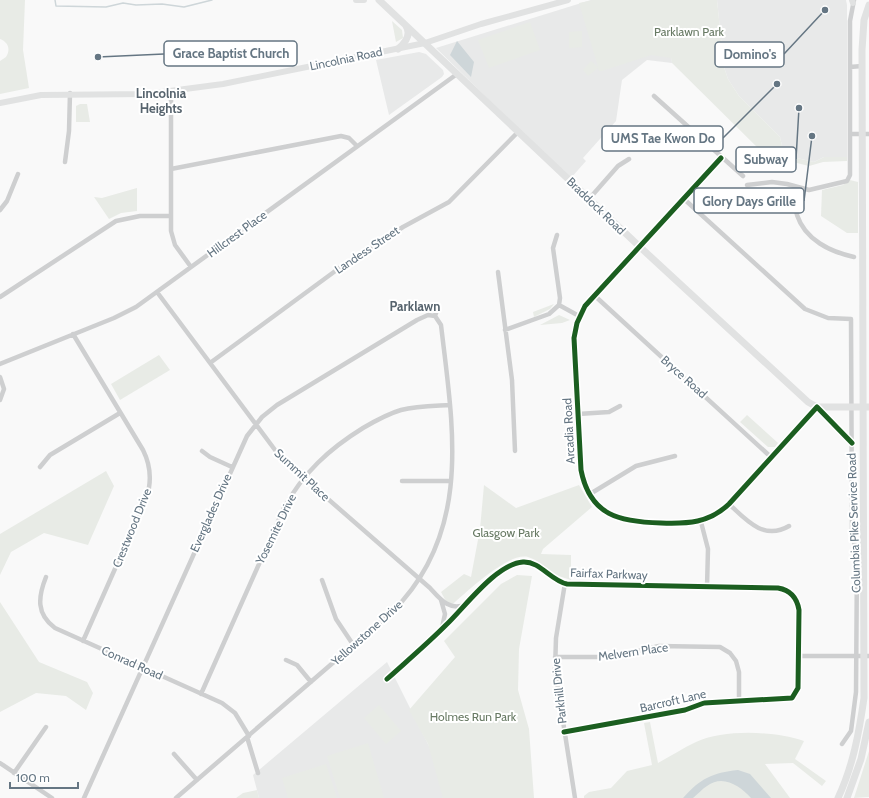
<svg xmlns="http://www.w3.org/2000/svg" width="869" height="798" font-family="Cabin,sans-serif">
  <style>
    .built { fill: #e8e9e9 }
    .green { fill: #e8ebe6 }
    .water { fill: #ced6d9 }
    .lines { fill: none; stroke-linecap: round; stroke-linejoin: round }
    .stream { stroke: #ced6d9; stroke-width: 1.5 }
    .street { stroke: #cecfd0; stroke-width: 4.5 }
    .secondary { stroke: #e1e2e2; stroke-width: 6 }
    .primary { stroke: #e1e2e2; stroke-width: 7 }
    .cycleway-casing { stroke: #fff; stroke-width: 8 }
    .cycleway { stroke: #1b5e20; stroke-width: 5 }
    .labels { text-anchor: middle; stroke-width: 4; stroke-linejoin: round; paint-order: stroke }
    .park-label { font-size: 12px; fill: #687a64; stroke: #fff }
    .street-label { font-size: 12px; fill: #657683; stroke: #fff }
    .neighbourhood-label { font-size: 13px; font-weight: bold; fill: #57646e; stroke: #fff }
    .leader { fill: none; stroke: #657683; stroke-width: 1.5 }
    .callout-dot { fill: #657683; stroke: #fff; stroke-width: 1.5 }
    .callout { fill: #fff; stroke: #657683; stroke-width: 1.5 }
    .callout-label { font-size: 13px; text-anchor: middle; font-weight: bold; fill: #657683 }
  </style>
  <rect width="100%" height="100%" fill="#f9f9f9"/>
  <path class="built" d="M 591,0 L 665,0 L 672,63 L 647,60 L 622,80 L 616,121 L 583,158 L 586,161 L 570,179 L 436,48 Z
    M 717,0 L 846,0 L 847,5 L 847,157 L 824,157 L 814,162 L 784,155 L 780,137 L 739,96 L 728,79 L 724,67 Z
    M 419,52 L 426,54 L 443,70 L 444,74 L 442,77 L 389,115 L 376,60 Z
    M 387,662 L 455,798 L 259,798 L 253,775 Z"/>
  <path class="green" d="M 0,0 L 25,0 L 23,50 L 29,88 L 0,94 L 0,61 L 6,57 C 11,49 8,42 0,39 Z
    M 593,0 L 717,0 L 724,67 L 728,79 L 739,96 L 780,137 L 784,155 L 814,162 L 824,157 L 847,157 L 847,161 L 823,162 L 809,166 L 765,155 L 672,63 L 671,58 L 651,55 L 602,71 L 599,71 L 598,68 L 588,76 L 583,70 L 591,61 L 598,67 L 579,3 Z
    M 392,21 L 402,30 L 403,38 L 396,42 Z
    M 530,22 L 540,50 L 489,68 L 478,40 Z
    M 582,31 L 582,47 L 569,48 L 569,32 Z
    M 80,104 L 87,104 L 90,122 L 76,122 L 76,106 Z
    M 850,180 L 858,182 L 858,233 L 847,233 L 821,216 L 822,190 L 843,185 Z
    M 137,188 L 137,211 L 121,213 L 109,219 L 94,197 L 102,198 Z
    M 554,304 L 550,309 L 534,317 L 533,312 Z
    M 559,315 L 570,320 L 562,323 L 540,325 Z
    M 159,355 L 170,370 L 120,400 L 111,384 Z
    M 747,415 L 778,443 L 775,447 L 768,447 L 740,422 Z
    M 106,471 L 114,486 L 88,545 L 44,533 L 11,552 L 0,575 L 0,534 Z
    M 484,485 L 516,508 L 579,485 L 592,507 L 543,549 L 541,554 L 571,555 L 571,580 C 566,578 560,577 556,575 C 546,569 539,560 528,557 C 507,552 465,594 449,607 L 441,592 L 464,574 L 471,577 L 480,529 Z
    M 517,575 L 532,576 L 519,649 L 518,690 L 529,729 L 534,798 L 443,798 L 428,744 L 409,710 L 455,657 L 444,641 L 501,584 Z
    M 0,602 L 39,662 L 87,682 L 93,693 L 86,710 L 66,696 L 36,693 L 0,712 Z
    M 379,705 L 401,731 L 386,744 L 364,718 Z
    M 650,722 L 658,763 C 671,756 683,748 696,742 C 724,729 775,731 804,741 L 795,759 L 826,781 L 822,786 L 793,763 L 765,764 L 790,798 L 584,798 L 584,796 L 589,792 L 611,788 L 627,771 L 652,765 L 644,723 Z
    M 368,743 L 384,798 L 340,798 L 327,756 Z
    M 869,751 L 869,797 L 854,798 Z
    M 326,764 L 337,798 L 288,798 L 282,778 Z
    M 257,790 L 259,798 L 236,798 L 243,793 Z"/>
  <path class="water" d="M 457,41 L 474,62 L 471,77 L 450,55 Z
    M 738,770 L 750,774 L 771,798 L 751,798 C 740,786 723,774 707,786 C 702,789 698,794 693,798 L 683,798 C 701,778 712,773 738,770 Z"/>
  <g class="lines">
    <path class="stream" d="M 55,0 L 56,6 L 106,7 L 123,3 L 136,5 L 162,4 L 184,7 L 212,0"/>
    <path class="street" d="M 850,67 L 862,66
      M 171,92 L 171,231 L 175,245 L 191,267
      M 654,96 L 743,176
      M 850,134 L 869,134
      M 721,158 L 585,306 L 577,323 L 574,338 L 581,470 C 590,516 620,522 661,523 C 688,524 709,523 729,504 L 817,407 L 852,443
      M 65,162 L 69,131 L 70,93
      M 171,169 L 341,136 L 349,138 L 357,146
      M 747,185 L 772,182 L 787,184 L 809,190 L 847,181 L 850,175 L 850,21 L 854,0
      M 800,188 C 798,196 794,207 797,215 C 805,240 831,252 854,257
      M 589,199 L 618,166 L 629,159
      M 684,199 L 805,309 L 828,318 L 851,319 L 852,530 L 857,558 L 856,692 L 851,731 L 842,744
      M 0,210 L 7,201 L 18,174
      M 498,272 L 512,380 L 515,451
      M 157,292 L 281,458 L 430,588 C 440,599 450,612 466,604
      M 595,296 L 772,458
      M 0,297 L 116,221 L 140,216 L 170,216
      M 559,305 L 579,316
      M 435,316 L 438,307
      M 505,330 L 549,314 L 559,305 L 560,298 L 553,248 L 557,235
      M 73,334 L 143,450 C 151,466 152,482 146,499 L 83,641
      M 210,363 L 338,269 L 403,227 L 449,202 L 518,132
      M 0,364 L 114,318 L 136,307 L 457,74
      M 0,377 L 4,389 L 0,400
      M 578,414 L 609,412 L 620,406
      M 202,451 L 210,457 L 232,467
      M 40,467 L 50,455 L 120,413
      M 402,481 L 451,481
      M 590,494 L 636,466 L 675,456
      M 729,504 C 746,520 764,541 789,526
      M 701,522 L 708,549 L 707,587
      M 46,577 C 38,597 36,614 55,628 L 222,703 L 235,713 L 249,736
      M 322,580 L 336,619 L 354,646
      M 565,583 L 556,638 L 555,670 L 575,798
      M 441,600 L 445,614 L 442,628
      M 799,656 L 869,656
      M 555,657 L 613,657 L 659,646 L 720,647 L 730,653 L 736,661 L 739,672 L 739,701
      M 286,660 L 297,665 L 311,682
      M 387,679 C 407,661 427,644 446,625 C 465,607 496,564 523,562 C 540,561 551,581 567,584 L 778,588 C 790,590 797,598 799,610 L 798,688 L 792,698 L 704,703 L 685,710 L 564,732
      M 201,694 L 284,508 C 303,473 329,449 363,428 C 375,421 387,414 401,410 C 417,406 434,406 450,405
      M 247,737 L 258,773
      M 174,754 L 197,780
      M 0,763 L 52,798
      M 14,773 L 46,727
      M 84,798 L 247,436 L 262,417 L 277,405 L 417,320 L 428,315 L 435,316
      M 176,798 L 392,612 C 473,532 453,427 441,325 L 435,316"/>
    <path class="secondary" d="M 356,0 L 364,0
      M 852,0 L 853,3
      M 0,103 L 41,95 L 147,94 L 223,84 L 425,43 L 481,24 L 568,0"/>
    <path class="primary" d="M 379,0 L 640,247 L 808,402 L 817,407 L 869,407
      M 398,49 C 405,43 412,35 406,26
      M 838,798 C 853,766 859,733 864,698 L 862,50 L 864,20 L 869,5
      M 847,798 L 861,759 L 869,722"/>
    <defs>
      <path id="cycleway" d="M 721,158 L 585,306 L 577,323 L 574,338 L 581,470 C 590,516 620,522 661,523 C 688,524 709,523 729,504 L 817,407 L 852,443
        M 387,679 C 407,661 427,644 446,625 C 465,607 496,564 523,562 C 540,561 551,581 567,584 L 778,588 C 790,590 797,598 799,610 L 798,688 L 792,698 L 704,703 L 685,710 L 564,732"/>
    </defs>
    <use href="#cycleway" class="cycleway-casing"/>
    <use href="#cycleway" class="cycleway"/>
  </g>
  <g class="labels">
    <g class="park-label">
      <text x="689" y="36">Parklawn Park</text>
      <text x="506" y="537">Glasgow Park</text>
      <text x="473" y="721">Holmes Run Park</text>
    </g>
    <g class="street-label">
      <text transform="translate(346 59) rotate(-12)" y="4">Lincolnia Road</text>
      <text transform="translate(596 206) rotate(44)" y="4">Braddock Road</text>
      <text transform="translate(237 234) rotate(-36)" y="4">Hillcrest Place</text>
      <text transform="translate(367 250) rotate(-34)" y="4">Landess Street</text>
      <text transform="translate(684 377) rotate(42)" y="4">Bryce Road</text>
      <text transform="translate(569 431) rotate(-93)" y="4">Arcadia Road</text>
      <text transform="translate(302 475) rotate(43)" y="4">Summit Place</text>
      <text transform="translate(211 513) rotate(-66)" y="4">Everglades Drive</text>
      <text transform="translate(854 523) rotate(-92)" y="4">Columbia Pike Service Road</text>
      <text transform="translate(132 528) rotate(-68)" y="4">Crestwood Drive</text>
      <text transform="translate(276 529) rotate(-64)" y="4">Yosemite Drive</text>
      <text transform="translate(609 574) rotate(2)" y="4">Fairfax Parkway</text>
      <text transform="translate(367 633) rotate(-42)" y="4">Yellowstone Drive</text>
      <text transform="translate(633 652) rotate(-8)" y="4">Melvern Place</text>
      <text transform="translate(132 663) rotate(24)" y="4">Conrad Road</text>
      <text transform="translate(559 691) rotate(-96)" y="4">Parkhill Drive</text>
      <text transform="translate(673 701) rotate(-13)" y="4">Barcroft Lane</text>
    </g>
    <g class="neighbourhood-label">
      <text x="161" y="98">Lincolnia<tspan x="161" dy="15">Heights</tspan></text>
      <text x="415" y="311">Parklawn</text>
    </g>
  </g>
  <path class="leader" d="M98 57L164 54M825 10L784 54M777 84L723 138M799 108L796 159M812 136L804 201"/>
  <g class="callout-dot">
    <circle cx="98" cy="57" r="4"/>
    <circle cx="825" cy="10" r="4"/>
    <circle cx="777" cy="84" r="4"/>
    <circle cx="799" cy="108" r="4"/>
    <circle cx="812" cy="136" r="4"/>
  </g>
  <g class="callout">
    <rect x="164" y="41" width="133" height="25" rx="4"/>
    <rect x="715" y="42" width="69" height="25" rx="4"/>
    <rect x="602" y="126" width="121" height="25" rx="4"/>
    <rect x="736" y="147" width="60" height="25" rx="4"/>
    <rect x="694" y="188" width="110" height="25" rx="4"/>
  </g>
  <g class="callout-label">
    <text x="231" y="58">Grace Baptist Church</text>
    <text x="750" y="59">Domino's</text>
    <text x="663" y="143">UMS Tae Kwon Do</text>
    <text x="766" y="164">Subway</text>
    <text x="749" y="206">Glory Days Grille</text>
  </g>
  <path d="M10 782v6h68v-6" fill="none" stroke="#657683" stroke-width="2"/>
  <text x="16" y="782" font-size="12" fill="#657683" stroke="#ffffff" stroke-width="3" paint-order="stroke">100 m</text>
</svg>
